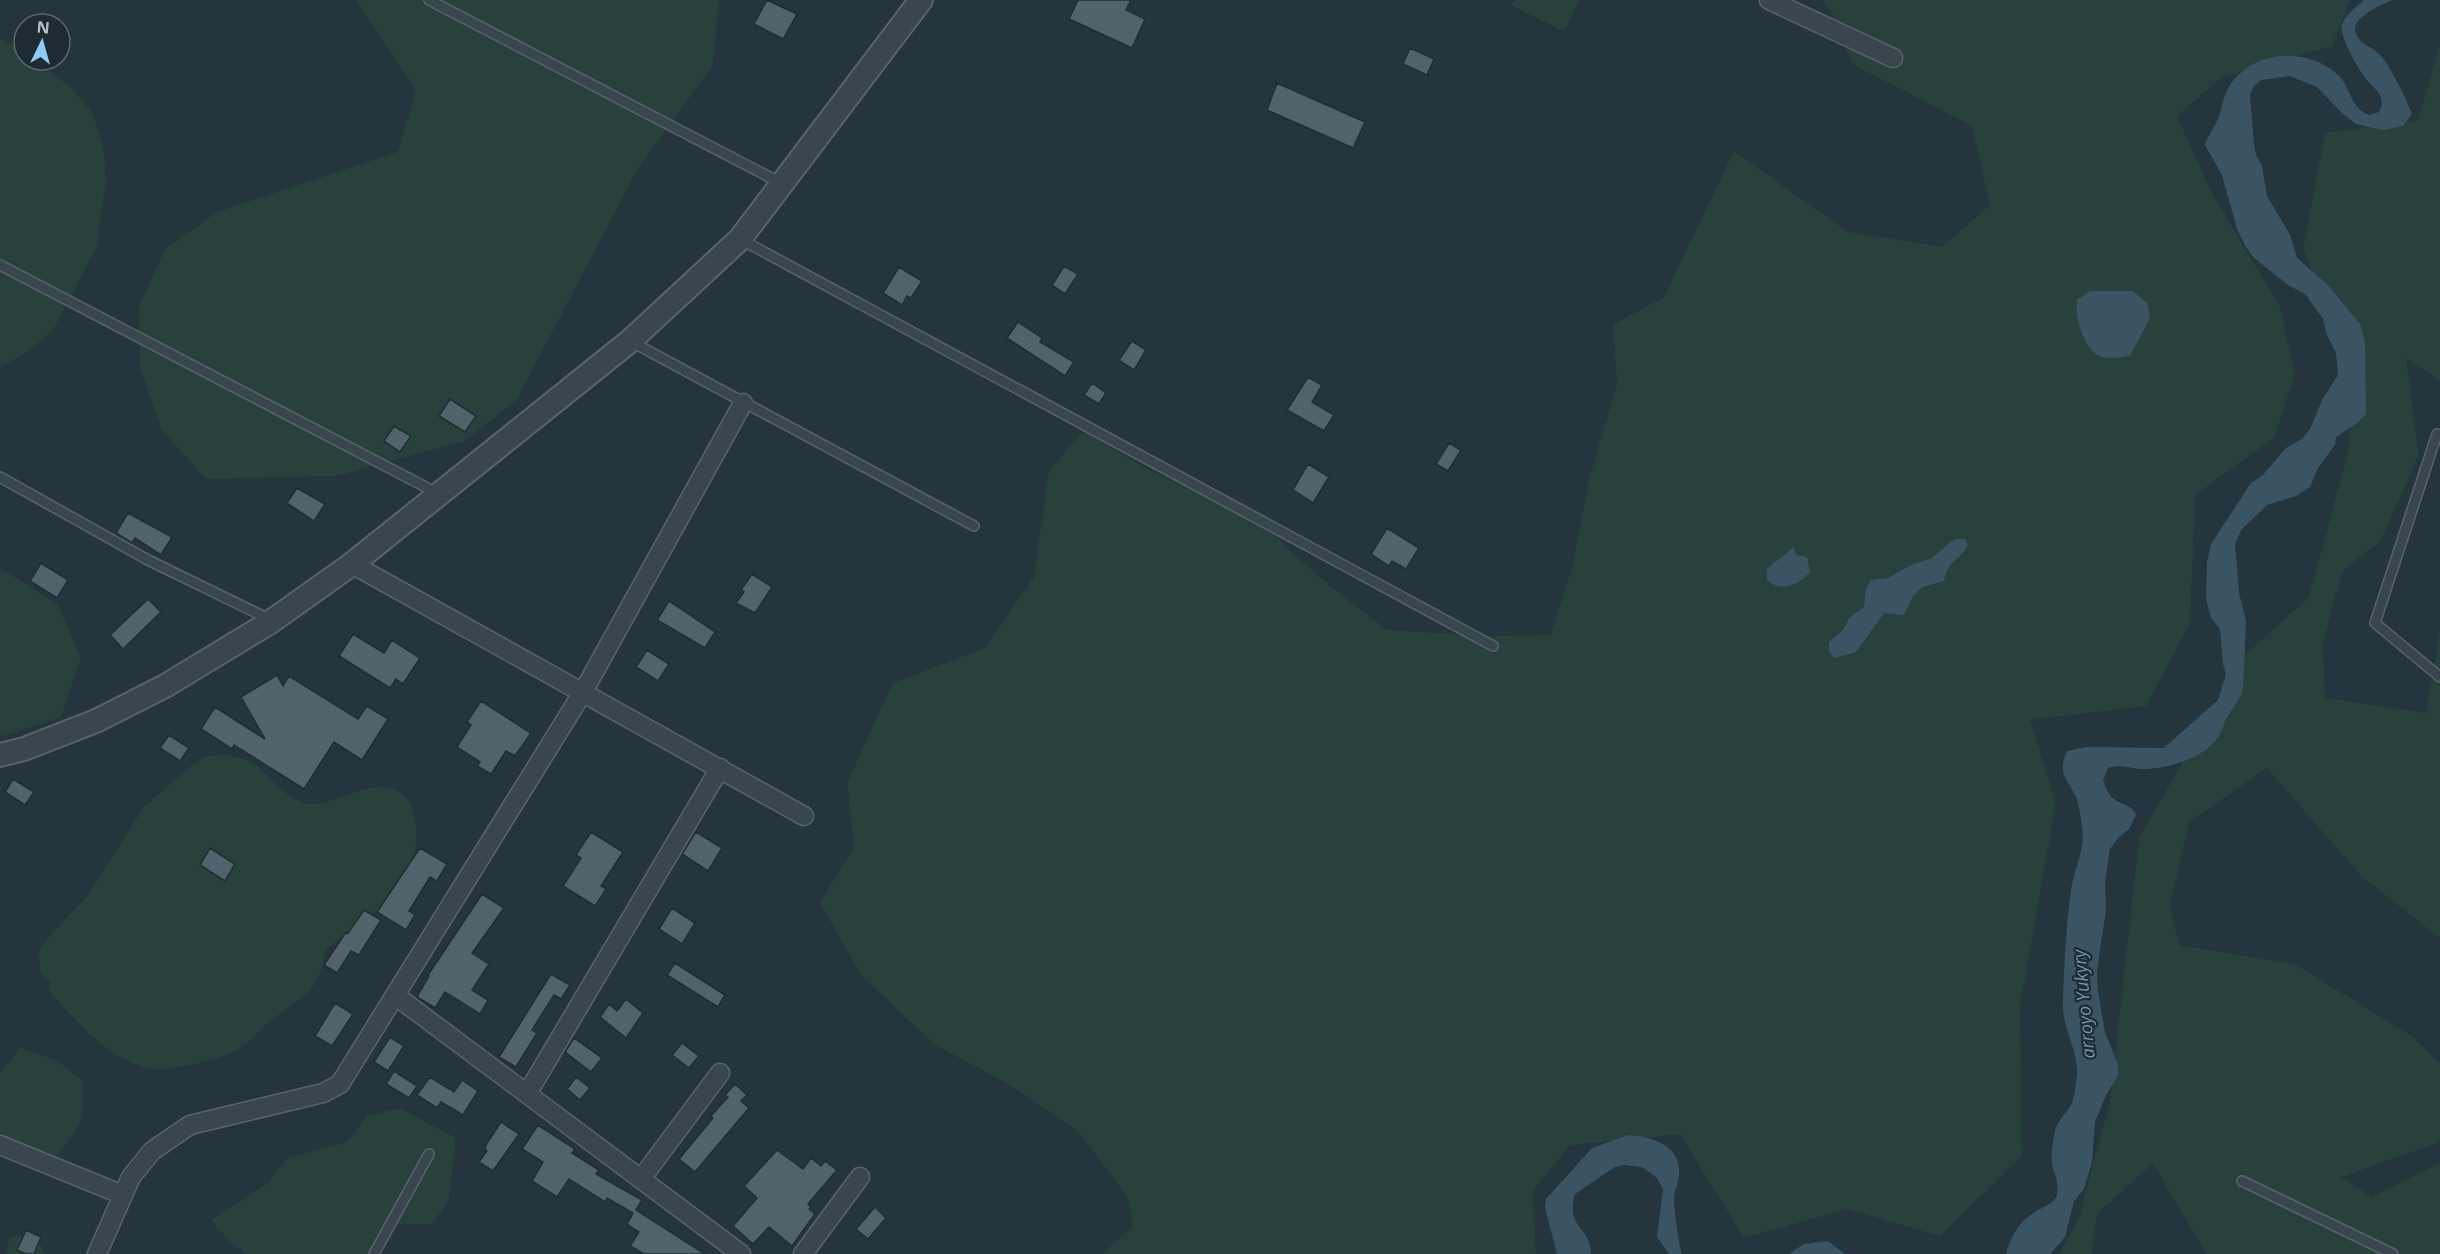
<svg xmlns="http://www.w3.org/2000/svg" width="2440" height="1254" font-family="'Open Sans',sans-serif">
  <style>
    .green { fill: #28413d }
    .water { fill: #3a5464 }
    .building { fill: #51626b; stroke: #202d35; stroke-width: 1.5 }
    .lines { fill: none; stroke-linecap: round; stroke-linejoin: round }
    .service-casing { stroke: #57646c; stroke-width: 12 }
    .minor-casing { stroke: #57646c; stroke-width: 21 }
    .tertiary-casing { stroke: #57646c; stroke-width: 26 }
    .service { stroke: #39464e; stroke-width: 9 }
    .minor { stroke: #39464e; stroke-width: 18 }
    .tertiary { stroke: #39464e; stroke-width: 22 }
    .labels { text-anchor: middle; stroke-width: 4.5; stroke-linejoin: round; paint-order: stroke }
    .water-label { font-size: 18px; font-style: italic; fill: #7797aa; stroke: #1e2b33 }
  </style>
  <rect width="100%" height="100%" fill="#25353e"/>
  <path class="green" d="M 356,0 L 719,0 L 713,65 L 637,170 L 516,401 L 464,441 L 337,476 L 206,479 L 162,430 L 140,368 L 139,307 L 165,249 L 217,212 L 398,152 L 416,90 Z
    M 1514,0 L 1579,0 L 1564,31 L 1511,5 Z
    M 1822,0 L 2350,0 L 2332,46 L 2222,77 L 2177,116 L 2212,194 L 2280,307 L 2295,374 L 2274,438 L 2195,495 L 2190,623 L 2146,706 L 2030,720 L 2056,803 L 2020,1006 L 2022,1156 L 1940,1236 L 1847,1209 L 1744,1238 L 1680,1134 L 1570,1145 L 1533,1190 L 1536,1254 L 1102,1254 L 1133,1226 L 1127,1196 L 1078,1131 L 1015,1088 L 934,1044 L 862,976 L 820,903 L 854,847 L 847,783 L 893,683 L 985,648 L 1034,577 L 1049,471 L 1083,431 L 1155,473 L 1258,520 L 1318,576 L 1387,630 L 1484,636 L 1551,635 L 1573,563 L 1589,479 L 1617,385 L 1613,325 L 1664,297 L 1734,151 L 1848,232 L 1942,247 L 1990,205 L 1972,126 L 1852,64 L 1833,15 Z
    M 0,38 L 24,53 L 24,60 L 34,60 L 70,87 L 92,112 L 103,144 L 106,178 L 97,246 L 53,330 L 29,351 L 0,368 Z
    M 2440,44 L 2440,381 L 2406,358 L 2419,455 L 2381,540 L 2342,572 L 2323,643 L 2325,698 L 2426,713 L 2440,632 L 2440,938 L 2361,876 L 2267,768 L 2189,822 L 2170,905 L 2179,945 L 2295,964 L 2410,1035 L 2440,1063 L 2440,1142 L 2341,1177 L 2372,1197 L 2440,1163 L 2440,1254 L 2206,1254 L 2153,1163 L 2097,1214 L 2092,1254 L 2059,1254 L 2078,1221 L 2110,1102 L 2139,838 L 2243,657 L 2309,597 L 2349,449 L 2353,374 L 2303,249 L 2325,133 L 2418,120 Z
    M 0,568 L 58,605 L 81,658 L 61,717 L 0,737 Z
    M 223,754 C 233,756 244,758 253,763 C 270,775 284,797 304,803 C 325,809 357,785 384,787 C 431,791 419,869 398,895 C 393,901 383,906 376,911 C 359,924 342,937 325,950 C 321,994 299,998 269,1022 C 259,1030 252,1041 242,1047 C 229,1056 213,1059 199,1063 C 181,1067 162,1073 144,1067 C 103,1055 73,1018 46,987 L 51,983 L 41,972 L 38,955 L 45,941 L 88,895 L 144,807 L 191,766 L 205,757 Z
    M 21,1048 L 56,1060 L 82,1080 C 84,1123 80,1132 49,1162 L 19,1151 L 0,1136 L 0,1073 Z
    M 400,1108 L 456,1138 L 449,1200 L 432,1224 L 397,1224 L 378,1254 L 247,1254 L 230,1242 L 211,1220 L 267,1184 L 287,1158 L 347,1142 L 367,1116 Z
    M 16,1236 C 32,1237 39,1238 45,1254 L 7,1254 L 9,1238 Z"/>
  <path class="water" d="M 2364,0 L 2392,0 C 2377,7 2339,22 2363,43 C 2369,47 2377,51 2382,57 C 2392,70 2406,98 2412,114 L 2403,126 L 2383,130 L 2356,124 L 2343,114 L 2317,87 L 2290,76 L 2261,80 L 2254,86 L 2250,95 L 2254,144 L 2256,155 L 2262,166 L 2267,196 L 2290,235 L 2297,258 L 2328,285 L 2360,324 L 2365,341 L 2366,414 L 2356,424 L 2336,437 L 2335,445 L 2318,468 L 2310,487 L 2296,496 L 2267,505 L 2241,530 L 2235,544 L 2239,593 L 2246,621 L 2243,687 C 2241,700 2233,707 2226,719 C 2223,726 2221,734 2216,740 C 2202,759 2163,770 2140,769 C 2128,768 2120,764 2108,768 L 2103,781 C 2105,785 2107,791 2110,795 C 2117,805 2131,803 2136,815 L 2129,829 L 2119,837 L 2110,849 L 2105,882 L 2106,910 L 2097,971 L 2098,991 L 2105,1032 L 2118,1065 L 2118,1075 L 2106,1095 L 2095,1122 L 2092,1162 L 2084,1189 L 2074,1201 L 2065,1237 L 2050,1254 L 2006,1254 C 2010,1238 2018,1223 2032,1214 C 2040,1208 2049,1206 2056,1198 C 2060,1186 2055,1176 2052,1163 C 2051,1153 2053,1141 2055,1131 C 2058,1118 2070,1111 2073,1100 C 2074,1097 2078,1073 2077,1069 C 2076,1046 2062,1027 2063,1003 C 2064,967 2066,925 2071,890 C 2074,872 2082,855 2083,837 C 2083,829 2079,804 2076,797 C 2067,778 2057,773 2067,751 L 2086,747 L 2164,748 L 2218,700 L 2226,674 L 2223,664 L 2220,629 L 2211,618 L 2206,599 L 2207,562 L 2211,544 L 2251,483 L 2262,476 L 2286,448 L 2302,439 L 2310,429 L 2322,400 L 2338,375 L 2336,353 L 2327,335 L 2323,319 L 2305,294 L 2288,285 L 2253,257 L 2246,247 L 2237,229 L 2222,175 L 2205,145 C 2208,136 2213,129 2217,121 C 2224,107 2221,98 2232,82 C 2257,49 2310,47 2339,76 C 2351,88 2350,108 2369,115 L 2379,112 C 2381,108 2383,103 2381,98 C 2379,90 2372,87 2367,80 C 2359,71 2339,36 2342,25 C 2345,14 2356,8 2364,0 Z
    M 2090,291 L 2133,291 L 2148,304 L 2150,318 L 2130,356 C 2120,357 2105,361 2096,354 C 2082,344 2075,316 2077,300 Z
    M 1954,539 L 1965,539 L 1968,545 C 1960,560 1947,561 1944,581 L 1922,587 L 1913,596 L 1904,615 L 1884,613 L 1856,652 L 1834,658 L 1829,651 L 1829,642 L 1843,630 L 1849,618 L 1864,607 L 1866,590 L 1871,580 L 1888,578 L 1909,566 L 1932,558 Z
    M 1793,547 L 1796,555 L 1807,557 L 1810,572 C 1799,585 1781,593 1767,580 L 1767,569 C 1776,560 1784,557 1793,547 Z
    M 1628,1135 C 1652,1137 1682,1145 1679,1176 C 1678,1184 1674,1191 1674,1199 C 1674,1209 1679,1246 1682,1254 L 1669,1254 L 1657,1237 L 1663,1189 L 1657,1178 L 1642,1167 L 1624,1165 L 1615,1167 L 1575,1194 C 1565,1229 1591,1226 1591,1254 L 1557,1254 L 1545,1208 L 1546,1199 L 1592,1148 Z
    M 1828,1241 L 1845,1254 L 1789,1254 L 1804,1244 Z"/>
  <path class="building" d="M 767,0 L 797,14 L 783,39 L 754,24 Z
    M 1078,0 L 1131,0 L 1126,10 L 1145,19 L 1132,48 L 1069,19 Z
    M 1410,48 L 1434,59 L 1427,75 L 1403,64 Z
    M 1277,83 L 1365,122 L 1353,148 L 1267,110 Z
    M 1064,266 L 1078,274 L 1065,294 L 1052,285 Z
    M 899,267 L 922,281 L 911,298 L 907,296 L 902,305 L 883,293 Z
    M 1018,322 L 1042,338 L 1040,342 L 1074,362 L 1065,376 L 1007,338 Z
    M 1132,341 L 1146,350 L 1134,370 L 1119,360 Z
    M 1308,377 L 1322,385 L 1312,402 L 1334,415 L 1324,431 L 1287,410 Z
    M 1092,383 L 1106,393 L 1099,404 L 1084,395 Z
    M 450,399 L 476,416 L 465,432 L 439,416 Z
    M 394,426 L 411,436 L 400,452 L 384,441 Z
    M 1449,443 L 1461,450 L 1448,471 L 1436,464 Z
    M 1308,464 L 1329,477 L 1313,503 L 1293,490 Z
    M 297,488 L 325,504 L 314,521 L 287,503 Z
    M 128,513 L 172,537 L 161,555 L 135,538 L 132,543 L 116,533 Z
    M 1387,528 L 1419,548 L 1406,569 L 1392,561 L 1389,566 L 1371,554 Z
    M 41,563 L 68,580 L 57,598 L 30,581 Z
    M 752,574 L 772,587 L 755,613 L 736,603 L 744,592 L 741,590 Z
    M 148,599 L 161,612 L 123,649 L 110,635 Z
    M 669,601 L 715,632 L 705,648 L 657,620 Z
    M 353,634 L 384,653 L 392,640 L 420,658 L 403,684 L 396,679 L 390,688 L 339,656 Z
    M 647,650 L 669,664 L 658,681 L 636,667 Z
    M 277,675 L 283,686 L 289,676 L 358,719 L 367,706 L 388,719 L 362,760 L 334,742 L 304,789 L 234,745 L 232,749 L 201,729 L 215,707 L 265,739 L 241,697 Z
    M 481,701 L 531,733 L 515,756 L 506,751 L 491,774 L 477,766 L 480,762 L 457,747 L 471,725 L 467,722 Z
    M 169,735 L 189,748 L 180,761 L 160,748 Z
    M 13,779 L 34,792 L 25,805 L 5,792 Z
    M 591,832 L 623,852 L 601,886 L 606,889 L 595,906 L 563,886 L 581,858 L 576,855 Z
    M 696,832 L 722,848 L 708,871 L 682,854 Z
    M 210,848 L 235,864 L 225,881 L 200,865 Z
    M 420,848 L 447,864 L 437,881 L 430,877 L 409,911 L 415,915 L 406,930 L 377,912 Z
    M 482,894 L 504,908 L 472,953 L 489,964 L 472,990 L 488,1000 L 480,1014 L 445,992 L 435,1008 L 417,997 L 429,976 L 428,975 Z
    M 672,908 L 695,923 L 682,944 L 659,929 Z
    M 364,910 L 381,920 L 359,955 L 351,951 L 337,973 L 324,965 L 346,932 L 348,933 Z
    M 675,963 L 725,995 L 718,1007 L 667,975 Z
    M 551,974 L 570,985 L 561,999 L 554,995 L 532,1030 L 537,1033 L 516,1067 L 499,1057 Z
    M 626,999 L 643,1013 L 626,1038 L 600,1017 L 609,1004 L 617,1011 Z
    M 335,1003 L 353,1014 L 332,1046 L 315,1036 Z
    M 390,1037 L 404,1046 L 388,1071 L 374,1062 Z
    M 574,1038 L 602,1058 L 591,1072 L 565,1052 Z
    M 682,1043 L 699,1056 L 689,1068 L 672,1055 Z
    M 394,1071 L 417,1086 L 409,1098 L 386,1084 Z
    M 430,1077 L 454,1092 L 462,1080 L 478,1091 L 463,1115 L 441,1102 L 437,1108 L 417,1095 Z
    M 576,1077 L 590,1088 L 580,1100 L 567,1089 Z
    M 735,1084 L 747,1095 L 741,1101 L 749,1108 L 695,1172 L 679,1159 L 713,1118 L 711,1116 L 728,1097 L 725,1095 Z
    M 501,1122 L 519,1134 L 493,1171 L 479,1162 L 487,1151 L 485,1149 L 486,1145 Z
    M 538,1125 L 575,1149 L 572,1153 L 599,1170 L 596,1174 L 642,1200 L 636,1210 L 705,1254 L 644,1254 L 630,1246 L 639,1232 L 627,1224 L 633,1213 L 607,1198 L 605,1202 L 569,1179 L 557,1197 L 532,1181 L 543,1162 L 522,1149 Z
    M 777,1150 L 803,1169 L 811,1158 L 821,1166 L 825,1161 L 837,1170 L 808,1204 L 811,1207 L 809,1209 L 815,1214 L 792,1246 L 769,1227 L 753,1244 L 733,1226 L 757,1198 L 744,1186 Z
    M 875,1207 L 886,1218 L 868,1239 L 856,1229 Z
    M 26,1230 L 41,1237 L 34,1254 L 26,1254 L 17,1250 Z"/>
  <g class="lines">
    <defs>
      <path id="service" d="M 429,0 L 781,183
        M 740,239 L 1493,646
        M 0,265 L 439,494
        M 630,341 L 974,526
        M 2440,436 L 2437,434 L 2375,623 L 2440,677
        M 0,477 L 148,560 L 271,620
        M 2242,1181 L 2393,1254
        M 374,1254 L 429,1154"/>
      <path id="minor" d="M 1769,0 L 1893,58
        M 352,564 L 804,816
        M 396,996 L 741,1254
        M 527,1094 L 720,768
        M 0,1145 L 123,1195
        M 641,1179 L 720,1073
        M 97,1254 L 131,1177 L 152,1151 L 190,1125 L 323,1093 L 340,1084 L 583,692 L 743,403
        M 803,1254 L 860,1177"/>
      <path id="tertiary" d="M 0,755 L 24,749 L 96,721 L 165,686 L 269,623 L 352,564 L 630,341 L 740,239 L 921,0"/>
    </defs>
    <use href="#service" class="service-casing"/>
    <use href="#minor" class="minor-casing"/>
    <use href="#tertiary" class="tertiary-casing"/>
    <use href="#service" class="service"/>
    <use href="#minor" class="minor"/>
    <use href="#tertiary" class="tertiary"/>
  </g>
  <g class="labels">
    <g class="water-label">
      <text transform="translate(2084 1004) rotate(-95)" y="6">arroyo Yukyry</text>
    </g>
  </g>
  <g transform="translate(42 42) rotate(5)"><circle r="28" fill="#1e2b33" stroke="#5a676f" stroke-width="1.5"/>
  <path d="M0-4.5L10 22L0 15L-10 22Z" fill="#8fcbf4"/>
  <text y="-9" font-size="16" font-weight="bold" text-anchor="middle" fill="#b5c1c9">N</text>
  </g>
</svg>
